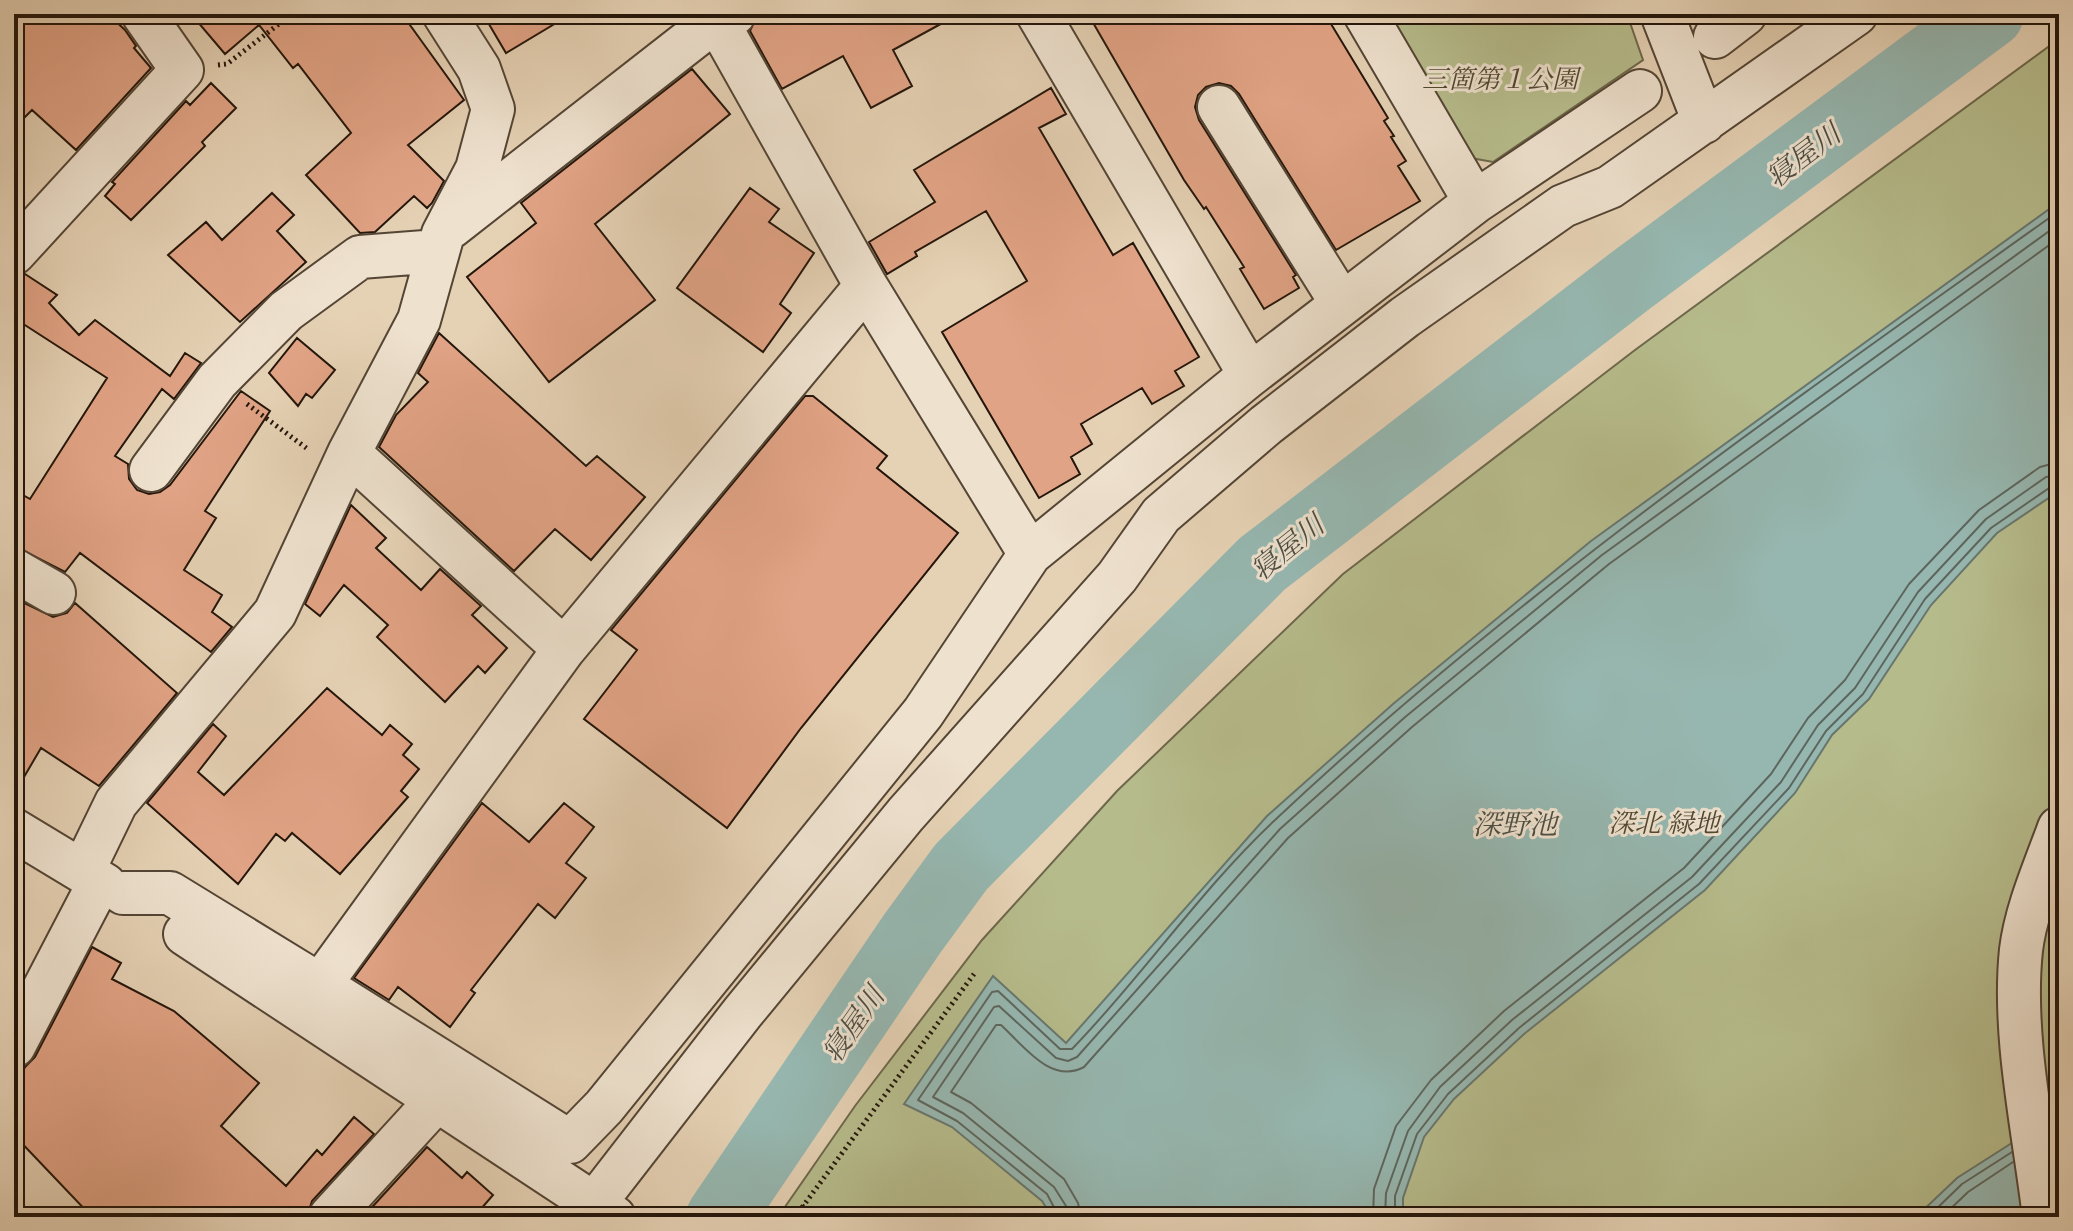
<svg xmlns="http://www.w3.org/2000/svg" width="2073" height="1231" font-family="'Libre Caslon Text','Noto Serif JP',serif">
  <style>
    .green { fill: #b6bb8b; stroke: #6d684b; stroke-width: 2 }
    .water { fill: #96b7b0; stroke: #68776e; stroke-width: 2 }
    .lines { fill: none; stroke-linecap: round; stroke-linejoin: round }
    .shore { stroke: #5d665e; stroke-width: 2 }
    .river { stroke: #96b7b0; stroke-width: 68 }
    .building { fill: #e1a385; stroke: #24160b; stroke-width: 2 }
    .minor-casing { stroke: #544535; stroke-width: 46 }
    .path { stroke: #24160b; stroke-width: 5; stroke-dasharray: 2 4; stroke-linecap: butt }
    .minor { stroke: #eee1ce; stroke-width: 42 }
    .labels { text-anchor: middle; stroke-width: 6; stroke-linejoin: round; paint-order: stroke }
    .park-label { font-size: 26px; font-style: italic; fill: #504831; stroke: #eee1ce }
    .water-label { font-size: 28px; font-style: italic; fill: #4c4e45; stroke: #eee1ce }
  </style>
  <rect width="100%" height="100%" fill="#e5d1b4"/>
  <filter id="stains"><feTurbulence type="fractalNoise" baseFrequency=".0025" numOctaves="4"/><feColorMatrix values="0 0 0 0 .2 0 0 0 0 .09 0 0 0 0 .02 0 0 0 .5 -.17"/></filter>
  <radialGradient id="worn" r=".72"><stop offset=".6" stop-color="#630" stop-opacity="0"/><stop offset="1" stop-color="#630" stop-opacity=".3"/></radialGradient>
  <path class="green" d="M 1388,14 L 1627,14 L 1643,60 L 1493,162 L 1471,158 Z
    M 2059,39 L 2059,1217 L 778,1217 L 855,1106 L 982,940 L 1117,791 L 1343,574 L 1635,350 Z"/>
  <path class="water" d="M 2059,202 L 2059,491 L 1997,533 L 1931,605 L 1869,699 L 1832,735 L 1795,793 L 1705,890 L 1524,1034 L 1454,1099 L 1424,1137 L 1403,1198 L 1403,1217 L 1052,1217 L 1042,1201 L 952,1127 L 904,1104 L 993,976 L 1066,1043 L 1267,816 L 1393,704 L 1591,541 Z
    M 2059,1113 L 2059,1217 L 1916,1217 L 1957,1178 Z"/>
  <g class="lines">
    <path class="shore" d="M 1059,1217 L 1047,1194 L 957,1121 L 918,1100 L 992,992 L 998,991 L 1060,1049 L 1072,1049 C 1142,977 1202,888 1275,820 C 1517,592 1790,403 2059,211
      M 1069,1217 L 1066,1206 L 1054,1187 L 963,1113 L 933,1097 L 994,1007 L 999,1006 L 1056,1058 L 1068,1061 L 1077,1057 L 1280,829 L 1404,718 L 1602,555 L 2059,224
      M 1081,1217 L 1078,1203 L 1064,1179 L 971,1103 L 951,1092 L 996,1025 L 1001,1025 C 1023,1045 1051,1085 1084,1067 L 1288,838 L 1412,727 L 1609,564 L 2059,238
      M 1373,1217 L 1374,1189 L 1396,1126 L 1431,1080 L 1504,1011 L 1684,868 L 1771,774 L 1808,718 L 1845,680 L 1909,584 L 1979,510 L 2040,467 L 2059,462
      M 1385,1217 L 1386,1193 L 1408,1131 L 1440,1087 L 1512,1020 L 1692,877 L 1781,782 L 1818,725 L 1855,688 L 1918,592 L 1986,519 L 2046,477 L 2059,475
      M 1395,1217 L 1395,1196 L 1417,1134 L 1448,1094 L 1519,1028 L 1699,884 L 1789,788 L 1826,731 L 1863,694 L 1925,599 L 1991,528 L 2052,486 L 2059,485
      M 1928,1217 L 1962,1184 L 2012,1152
      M 1942,1217 L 1968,1192 L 2013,1162"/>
    <path class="river" d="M 720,1217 L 912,934 L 961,867 L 1262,564 L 1630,281 L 1990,14"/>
  </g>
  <path class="building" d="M 14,14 L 108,14 L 125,30 L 136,46 L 134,48 L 151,68 L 76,150 L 32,110 L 14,128 Z
    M 191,14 L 402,14 L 464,100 L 408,145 L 444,181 L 432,203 L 427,208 L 414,196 L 375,232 L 360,233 L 306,175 L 351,133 L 298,64 L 293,68 L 259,25 L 225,54 Z
    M 483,14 L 571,14 L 506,53 Z
    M 757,14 L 959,14 L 893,50 L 912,86 L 871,108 L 843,56 L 782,89 L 750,31 Z
    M 1088,14 L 1325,14 L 1388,118 L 1384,121 L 1394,136 L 1391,137 L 1406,161 L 1398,166 L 1420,201 L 1336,250 L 1239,94 L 1231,86 L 1219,83 L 1206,87 L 1198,95 L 1195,107 L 1199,120 L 1296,275 L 1293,277 L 1299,288 L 1264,309 L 1240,269 L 1244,267 L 1206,207 L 1204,209 L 1184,180 Z
    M 692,69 L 730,114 L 595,224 L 655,300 L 549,382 L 467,277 L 536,223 L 521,203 Z
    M 211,83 L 236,108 L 202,142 L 205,146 L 131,220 L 105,196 L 115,184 L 112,182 L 186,101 L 190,105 Z
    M 1051,88 L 1066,114 L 1039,128 L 1113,255 L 1133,243 L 1199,357 L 1175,371 L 1184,386 L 1152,404 L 1142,388 L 1081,424 L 1092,444 L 1071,457 L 1080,474 L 1039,498 L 942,332 L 1027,281 L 986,211 L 915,252 L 917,256 L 887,274 L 869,242 L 935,202 L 914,170 Z
    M 750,188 L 779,209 L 769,222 L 814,253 L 780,304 L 791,313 L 763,352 L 677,288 Z
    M 272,193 L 294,215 L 277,231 L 306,262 L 240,322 L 168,255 L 206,222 L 222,240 Z
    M 25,274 L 57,295 L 49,303 L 79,335 L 95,320 L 170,376 L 185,353 L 201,363 L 174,399 L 162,389 L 115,456 L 128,464 L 129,479 L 137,490 L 149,494 L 160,492 L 170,485 L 241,391 L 270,411 L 205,511 L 216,518 L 184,570 L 222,595 L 212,612 L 232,627 L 211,652 L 80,553 L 65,572 L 14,546 L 14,490 L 30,499 L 107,378 L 14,318 L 14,276 Z
    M 439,333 L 586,466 L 597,456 L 645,497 L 591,560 L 555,529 L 514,571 L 379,447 L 396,415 L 428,382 L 418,373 Z
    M 297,338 L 335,370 L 312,398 L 306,394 L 298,406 L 269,373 Z
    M 805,396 L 813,396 L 887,456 L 877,468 L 958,533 L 801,728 L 727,828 L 584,719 L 637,650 L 611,630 Z
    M 351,505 L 386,538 L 376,548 L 421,590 L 440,569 L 481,606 L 472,615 L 507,648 L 485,673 L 478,666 L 445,702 L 377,637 L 388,625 L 344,585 L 320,616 L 305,604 Z
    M 14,598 L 53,617 L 67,613 L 75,603 L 177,693 L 99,786 L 41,748 L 14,794 Z
    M 327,688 L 382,735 L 390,725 L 412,744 L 403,755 L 419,769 L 401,791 L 408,797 L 340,874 L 292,833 L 285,841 L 276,834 L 238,884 L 147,803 L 213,724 L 226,736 L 198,772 L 224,795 Z
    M 482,803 L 529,842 L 564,803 L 594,827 L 566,863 L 586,878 L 555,918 L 538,904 L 471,990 L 475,993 L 450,1027 L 398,987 L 389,1000 L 354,978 Z
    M 92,947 L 121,963 L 112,979 L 174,1011 L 259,1083 L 221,1126 L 286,1186 L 317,1150 L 322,1155 L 354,1117 L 374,1134 L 312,1201 L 307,1217 L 92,1217 L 14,1135 L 14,1088 L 25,1067 L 35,1057 Z
    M 427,1147 L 462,1178 L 467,1172 L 493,1195 L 474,1217 L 363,1217 Z"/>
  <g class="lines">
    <defs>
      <path id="minor" d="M 713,14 L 866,286 L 1030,554
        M 1038,14 L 1250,375
        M 1365,14 L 1475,202
        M 1662,14 L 1704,122
        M 1715,37 L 1745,14
        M 1219,107 L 1342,304
        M 451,227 L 716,20 L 734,14
        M 14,253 L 182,70 L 143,14
        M 349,453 L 564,649
        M 151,470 L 217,381 L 286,311 L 360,257 L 438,251
        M 14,570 L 54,593
        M 14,830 L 105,885
        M 83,871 L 116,803 L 275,613 L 349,453 L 419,320 L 443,234 L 477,169 L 493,109 L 479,69 L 444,14
        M 123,893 L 170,893 L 320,985 L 564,649 L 866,286
        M 185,934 L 614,1217
        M 320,985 L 570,1142 L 604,1107 L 923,713 L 1030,554 L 1250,375 L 1475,202 L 1640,91
        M 14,1046 L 99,883
        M 330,1217 L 437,1100
        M 584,1217 L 743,1012 L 906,814 L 1117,577 L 1161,515 L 1266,425 L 1405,317 L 1563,206 L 1610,187 L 1856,14
        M 2044,1217 C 2034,1132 2012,1035 2021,950 C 2026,909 2045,867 2059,828"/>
    </defs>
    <use href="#minor" class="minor-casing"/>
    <path class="path" d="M 218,65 L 227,64 L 292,14
      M 247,404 L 309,450
      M 802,1206 L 820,1217
      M 795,1217 L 974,974"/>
    <use href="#minor" class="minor"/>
  </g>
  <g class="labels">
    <g class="park-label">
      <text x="1500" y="88">三箇第１公園</text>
      <text x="1664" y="832">深北 緑地</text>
    </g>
    <g class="water-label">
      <text transform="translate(1803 155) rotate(-37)" y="10">寝屋川</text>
      <text transform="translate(1287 547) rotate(-39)" y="10">寝屋川</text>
      <text x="1515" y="834">深野池</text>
      <text transform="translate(853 1024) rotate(-55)" y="10">寝屋川</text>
    </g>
  </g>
  <rect width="2073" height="1231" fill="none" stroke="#e5d1b4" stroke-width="48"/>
  <rect x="16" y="16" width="2041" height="1199" fill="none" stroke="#24160b" stroke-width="4"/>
  <rect x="24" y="24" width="2025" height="1183" fill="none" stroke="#24160b" stroke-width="2"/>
  <rect width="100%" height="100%" filter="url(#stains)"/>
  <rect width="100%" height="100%" fill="url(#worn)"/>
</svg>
